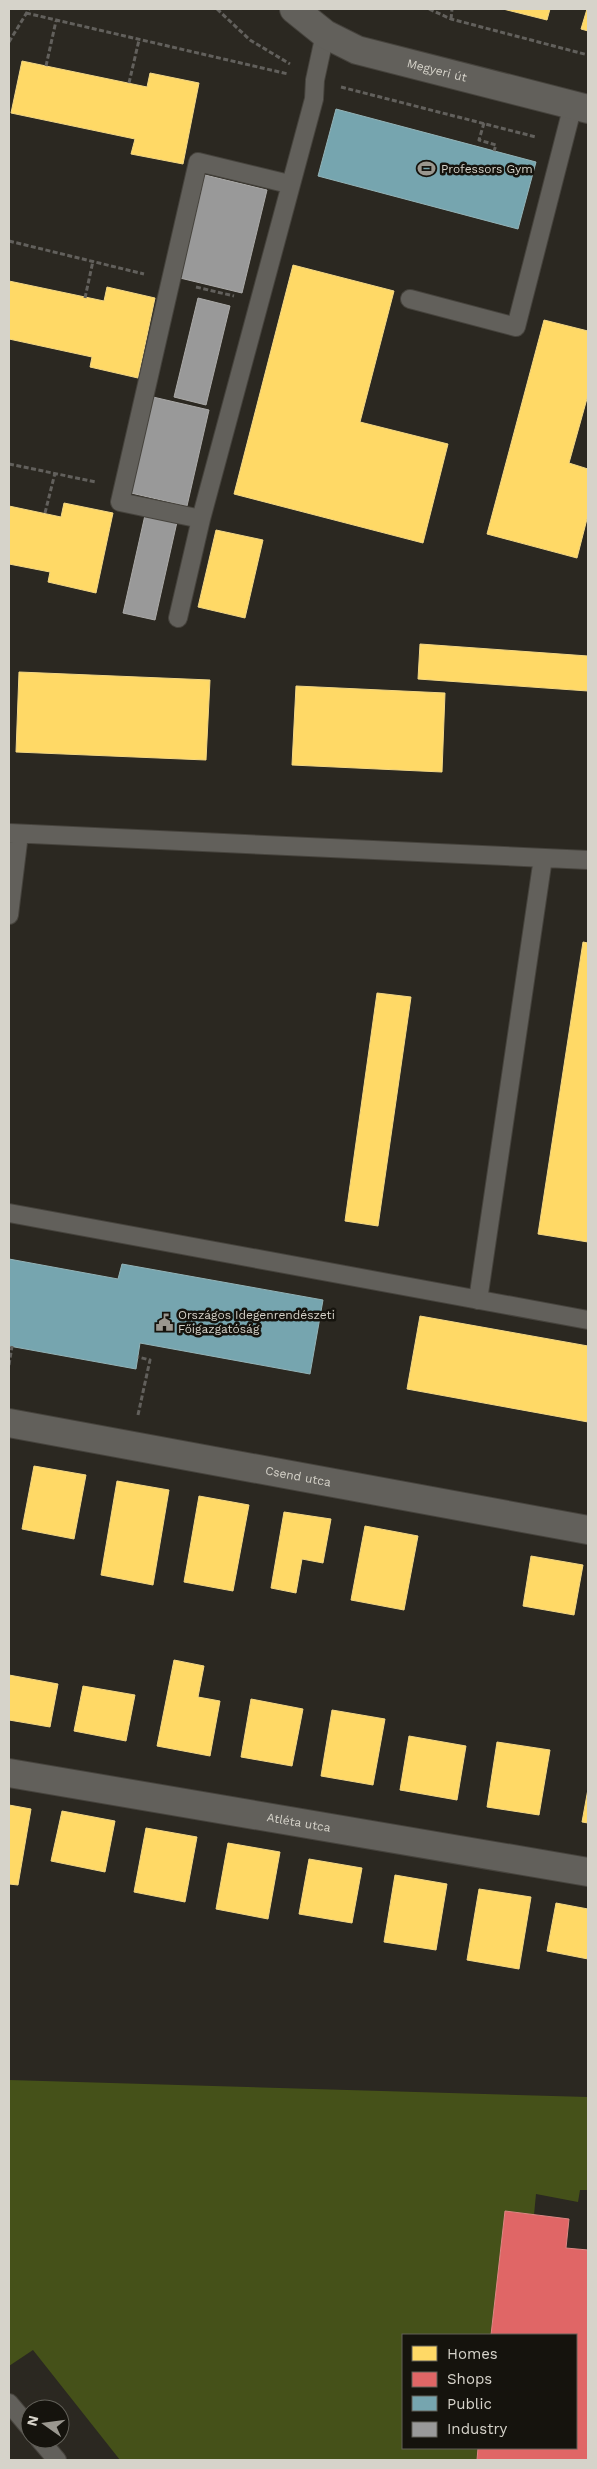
<svg xmlns="http://www.w3.org/2000/svg" width="597" height="2469" font-family="'Work Sans',sans-serif">
  <style>
    .green { fill: #455119 }
    .homes { fill: #ffd966; stroke: #f3d784 }
    .shops { fill: #e06666; stroke: #dd8784 }
    .public { fill: #76a5af; stroke: #93b3b7 }
    .industry { fill: #999; stroke: #abaaa8 }
    .lines { fill: none; stroke-linecap: round; stroke-linejoin: round }
    .lane-casing { stroke: #46433d; stroke-width: 20 }
    .street-casing { stroke: #46433d; stroke-width: 30 }
    .path { stroke: #62605c; stroke-width: 3; stroke-dasharray: 5 2.5; stroke-linecap: butt }
    .lane { stroke: #62605b; stroke-width: 18 }
    .street { stroke: #62605b; stroke-width: 28 }
    .labels { text-anchor: middle; stroke-width: 5; stroke-linejoin: round; paint-order: stroke }
    .street-label { font-size: 12px; fill: #d6d3ca; stroke: #15130d }
    .poi-label { font-size: 12px; fill: #d6d3ca; stroke: #15130d; text-anchor: start }
  </style>
  <rect width="100%" height="100%" fill="#2b2821"/>
  <path class="green" d="M 9,2080 L 588,2097 L 588,2190 L 580,2190 L 578,2202 L 536,2194 L 534,2215 L 505,2212 L 491,2335 L 403,2335 L 403,2448 L 478,2448 L 477,2460 L 120,2460 L 33,2350 L 9,2366 Z"/>
  <path class="homes" d="M 503,9 L 550,9 L 547,20 Z
    M 587,9 L 588,9 L 588,31 L 581,29 Z
    M 22,61 L 147,87 L 150,73 L 199,83 L 183,164 L 131,154 L 135,139 L 11,113 Z
    M 293,265 L 394,291 L 360,422 L 448,444 L 423,543 L 234,494 Z
    M 9,281 L 104,301 L 107,287 L 155,298 L 138,378 L 90,367 L 92,357 L 9,339 Z
    M 544,320 L 588,331 L 588,395 L 569,463 L 588,469 L 588,515 L 577,558 L 487,534 Z
    M 64,503 L 113,513 L 96,593 L 48,582 L 50,572 L 9,564 L 9,506 L 61,517 Z
    M 216,530 L 263,540 L 245,618 L 198,607 Z
    M 420,644 L 588,656 L 588,691 L 418,679 Z
    M 19,672 L 210,680 L 206,760 L 16,752 Z
    M 296,686 L 445,693 L 442,772 L 292,765 Z
    M 583,942 L 588,943 L 588,1242 L 538,1234 Z
    M 377,993 L 411,997 L 378,1226 L 345,1221 Z
    M 420,1316 L 588,1346 L 588,1422 L 407,1389 Z
    M 34,1466 L 86,1475 L 74,1539 L 22,1529 Z
    M 117,1481 L 169,1490 L 153,1585 L 101,1575 Z
    M 199,1496 L 249,1505 L 233,1591 L 184,1582 Z
    M 284,1512 L 331,1519 L 323,1563 L 302,1559 L 296,1593 L 271,1588 Z
    M 365,1526 L 418,1536 L 404,1610 L 351,1600 Z
    M 531,1556 L 583,1565 L 574,1615 L 523,1606 Z
    M 174,1660 L 204,1666 L 198,1697 L 220,1701 L 210,1756 L 157,1746 Z
    M 9,1675 L 58,1684 L 50,1727 L 9,1720 Z
    M 83,1686 L 135,1695 L 126,1741 L 74,1731 Z
    M 251,1699 L 303,1709 L 292,1766 L 241,1757 Z
    M 332,1710 L 385,1719 L 373,1785 L 321,1776 Z
    M 409,1736 L 466,1746 L 457,1800 L 400,1790 Z
    M 497,1742 L 550,1750 L 539,1815 L 487,1807 Z
    M 588,1789 L 588,1823 L 582,1822 Z
    M 9,1805 L 31,1809 L 18,1885 L 9,1884 Z
    M 62,1811 L 115,1821 L 105,1872 L 51,1861 Z
    M 146,1828 L 197,1837 L 185,1902 L 134,1892 Z
    M 228,1843 L 280,1852 L 268,1919 L 216,1909 Z
    M 309,1859 L 362,1868 L 352,1923 L 299,1914 Z
    M 395,1875 L 447,1884 L 436,1950 L 384,1942 Z
    M 479,1889 L 531,1897 L 519,1969 L 467,1960 Z
    M 556,1903 L 588,1909 L 588,1959 L 547,1951 Z"/>
  <path class="shops" d="M 505,2211 L 569,2219 L 566,2248 L 588,2250 L 588,2460 L 477,2460 L 478,2448 L 576,2448 L 576,2335 L 491,2335 Z"/>
  <path class="public" d="M 336,109 L 536,162 L 518,229 L 318,176 Z
    M 9,1259 L 118,1279 L 122,1264 L 323,1300 L 310,1374 L 140,1343 L 136,1369 L 9,1346 Z"/>
  <path class="industry" d="M 205,175 L 267,190 L 242,293 L 180,278 Z
    M 198,298 L 230,306 L 206,405 L 174,397 Z
    M 153,397 L 209,410 L 187,506 L 131,493 Z
    M 145,515 L 177,522 L 155,620 L 123,613 Z"/>
  <g class="lines">
    <defs>
      <path id="lane" d="M 289,184 L 198,162 L 120,502 L 201,519 L 314,99 L 315,80 L 325,34
        M 410,299 L 516,327 L 573,105
        M 178,618 L 201,519
        M 9,833 L 588,860
        M 9,915 L 19,834
        M 9,1213 L 588,1320
        M 478,1300 L 543,858
        M 9,2403 L 30,2428
        M 39,2439 L 57,2460"/>
      <g id="street">
        <path id="s1" d="M 294,9 L 325,34 L 357,50 L 588,109"/>
        <path id="s2" d="M 9,1423 L 588,1530"/>
        <path id="s3" d="M 9,1773 L 588,1872"/>
      </g>
    </defs>
    <use href="#lane" class="lane-casing"/>
    <use href="#street" class="street-casing"/>
    <path class="path" d="M 217,9 L 250,40 L 290,64
      M 429,9 L 451,19 L 588,55
      M 26,13 L 288,74
      M 451,19 L 452,9
      M 9,42 L 29,9
      M 46,66 L 56,21
      M 129,83 L 139,40
      M 341,87 L 536,137
      M 484,123 L 479,140 L 496,145 L 494,151
      M 9,241 L 144,274
      M 196,287 L 234,296
      M 85,298 L 93,261
      M 9,464 L 96,482
      M 45,513 L 55,473
      M 9,1365 L 12,1346
      M 138,1415 L 150,1360 L 138,1357"/>
    <use href="#lane" class="lane"/>
    <use href="#street" class="street"/>
  </g>
  <defs>
    <symbol id="stadium-bare" viewBox="-9 -9 18 18"><path d="M0-5a6.5 5 0 1 0 0 10a6.5 5 0 1 0 0-10ZM-3.5-1.8h7v3.6h-7Z" fill="#9a978f" stroke="#15130d" stroke-width="2.5" paint-order="stroke"/></symbol>
    <symbol id="civic-bare" viewBox="-9 -9 18 18"><path d="M-.6-6.5H3V-4.5H.6V-3L4-1V1h2V6H-6V1h2V-1L-.6-3ZM-1.2 2.5V6h2.4V2.5Z" fill="#9a978f" stroke="#15130d" stroke-width="2.5" paint-order="stroke"/></symbol>
  </defs>
  <g fill-rule="evenodd">
    <use href="#stadium-bare" x="414" y="156" width="25" height="25"/>
    <use href="#civic-bare" x="152" y="1310" width="25" height="25"/>
  </g>
  <g class="labels">
    <g class="street-label">
      <text dy="4" stroke="none"><textPath href="#s1" startOffset="158">Megyeri út</textPath></text>
      <text dy="4" stroke="none"><textPath href="#s2" startOffset="294">Csend utca</textPath></text>
      <text dy="4" stroke="none"><textPath href="#s3" startOffset="294">Atléta utca</textPath></text>
    </g>
    <g class="poi-label">
      <text x="441" y="173">Professors Gym</text>
      <text x="178" y="1319">Országos Idegenrendészeti<tspan x="178" dy="14">Főigazgatóság</tspan></text>
    </g>
  </g>
  <rect width="597" height="2469" fill="none" stroke="#d6d3ca" stroke-width="20"/>
  <rect x="402" y="2334" width="175" height="115" fill="#15130d" stroke="#626059"/>
  <rect x="412" y="2346" width="25" height="15" fill="#ffd966" stroke="#626059"/>
  <text x="447" y="2359" font-size="15" fill="#d6d3ca">Homes</text>
  <rect x="412" y="2372" width="25" height="15" fill="#e06666" stroke="#626059"/>
  <text x="447" y="2384" font-size="15" fill="#d6d3ca">Shops</text>
  <rect x="412" y="2396" width="25" height="15" fill="#76a5af" stroke="#626059"/>
  <text x="447" y="2409" font-size="15" fill="#d6d3ca">Public</text>
  <rect x="412" y="2422" width="25" height="15" fill="#999999" stroke="#626059"/>
  <text x="447" y="2434" font-size="15" fill="#d6d3ca">Industry</text>
  <g transform="translate(45 2424) rotate(284)"><circle r="24" fill="#15130d" stroke="#626059"/>
  <path d="M0-4L9 19L0 12L-9 19Z" fill="#9a978f"/>
  <text y="-8" font-size="14" font-weight="bold" text-anchor="middle" fill="#d6d3ca">N</text>
  </g>
</svg>
